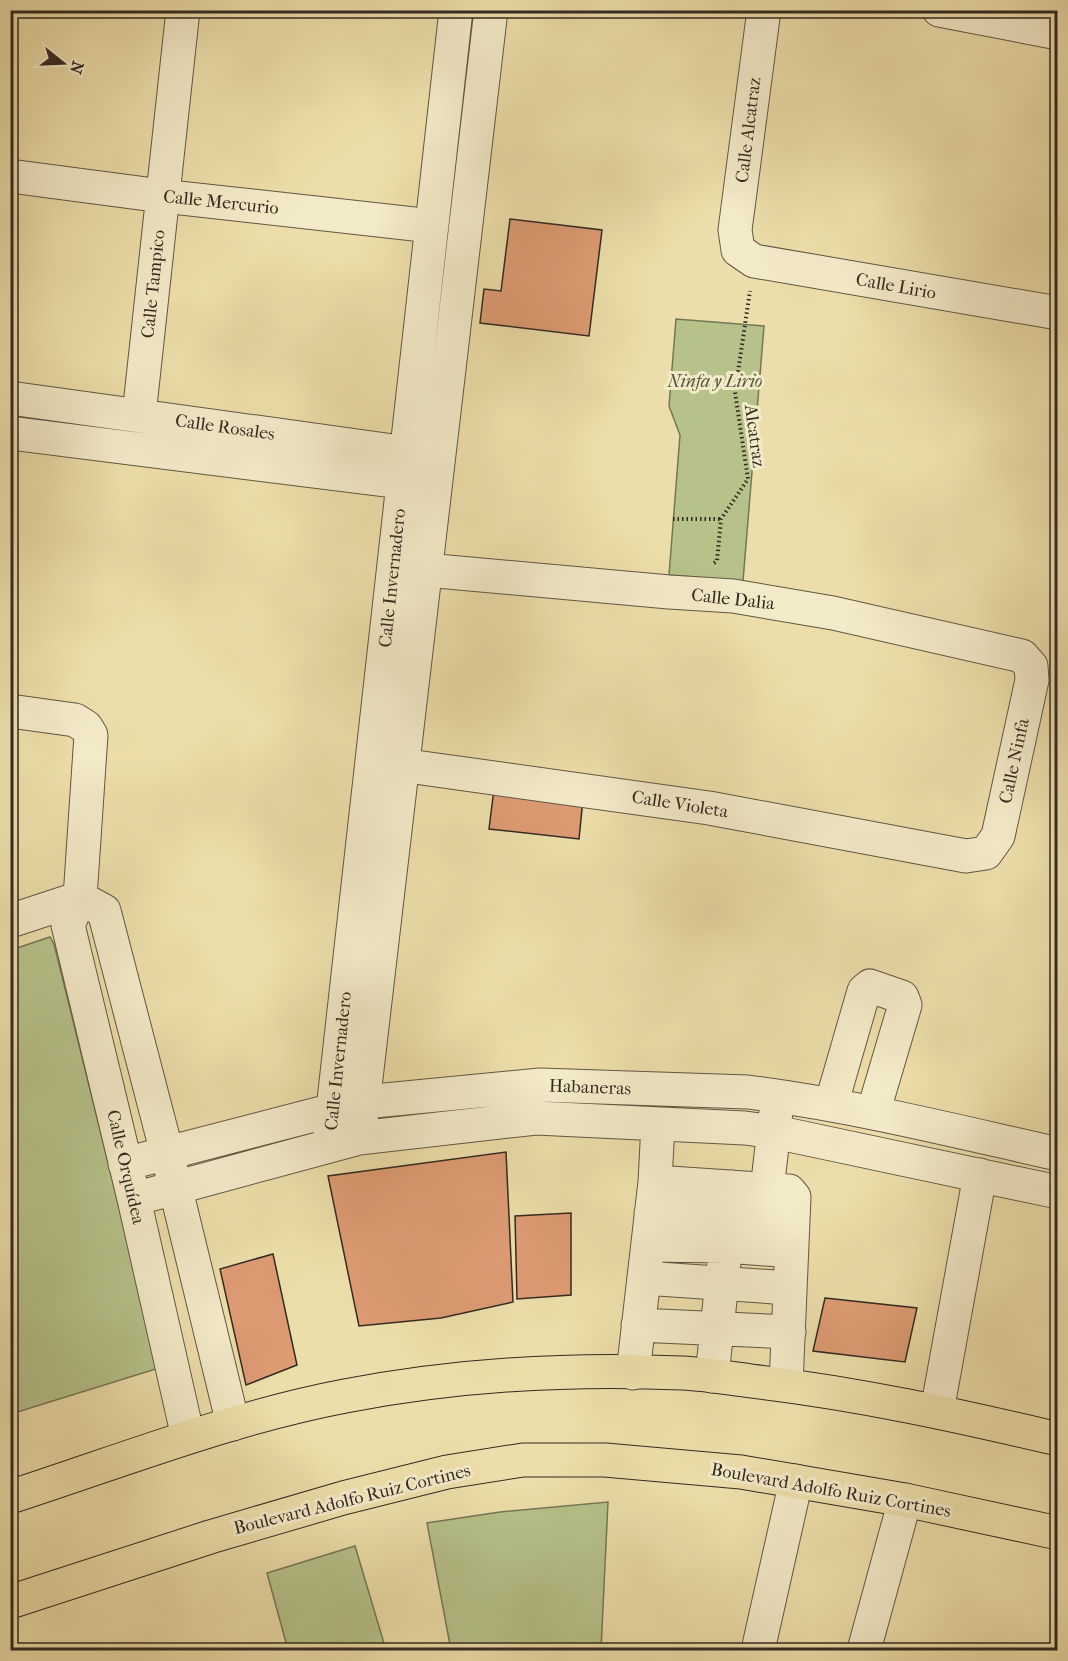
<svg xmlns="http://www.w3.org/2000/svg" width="1068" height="1661" font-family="'IM FELL French Canon',serif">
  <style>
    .green { fill: #b6c28a; stroke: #747656; stroke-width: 1.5 }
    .building { fill: #dd9b74; stroke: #332a21; stroke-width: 1.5 }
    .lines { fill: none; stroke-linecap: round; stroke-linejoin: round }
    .minor-casing { stroke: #615743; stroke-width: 35 }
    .major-casing { stroke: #332a21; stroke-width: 35 }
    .path { stroke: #332a21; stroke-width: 4; stroke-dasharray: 1.5 3; stroke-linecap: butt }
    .minor { stroke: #f3eac8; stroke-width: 33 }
    .major { stroke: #ecdeaa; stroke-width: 33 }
    .labels { text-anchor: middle; stroke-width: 6; stroke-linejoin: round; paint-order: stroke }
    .street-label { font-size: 18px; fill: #332a21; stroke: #f3eac8 }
    .park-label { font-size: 18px; font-style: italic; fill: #54503b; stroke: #f3eac8 }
  </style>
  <rect width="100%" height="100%" fill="#ecdeaa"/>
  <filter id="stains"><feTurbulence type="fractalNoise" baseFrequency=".00333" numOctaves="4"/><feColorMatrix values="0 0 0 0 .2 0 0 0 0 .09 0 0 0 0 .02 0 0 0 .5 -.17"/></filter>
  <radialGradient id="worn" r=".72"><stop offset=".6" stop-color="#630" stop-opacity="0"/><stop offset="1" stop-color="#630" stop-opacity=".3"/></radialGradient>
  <path class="green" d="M 676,319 L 764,326 L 743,581 L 669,575 L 680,435 L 669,406 Z
    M 50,937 L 54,944 L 159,1368 L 11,1414 L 11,950 Z
    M 608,1502 L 601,1650 L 451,1650 L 427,1523 L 500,1512 Z
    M 355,1546 L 386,1650 L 288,1650 L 267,1573 Z"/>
  <path class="building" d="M 510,219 L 602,230 L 589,336 L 480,323 L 484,289 L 501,291 Z
    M 494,789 L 583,799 L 579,839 L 489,829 Z
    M 506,1152 L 513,1302 L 441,1318 L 359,1326 L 328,1176 Z
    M 571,1213 L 571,1295 L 517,1299 L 515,1216 Z
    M 273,1254 L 297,1365 L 246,1385 L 220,1269 Z
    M 825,1298 L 917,1308 L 905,1362 L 813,1351 Z"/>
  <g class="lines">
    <defs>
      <path id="minor" d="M 764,10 L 735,230 L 738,250 L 754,261 L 1058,313
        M 939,10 L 1058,33
        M 10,176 L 162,196 L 432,226
        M 10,398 L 429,456
        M 139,415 L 183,10
        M 10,433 L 425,485
        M 10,711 L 75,720 L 86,727 L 91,735 L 80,898 L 68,925 L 134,1199 L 188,1437
        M 372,761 L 709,808 L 966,856 L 986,853 L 998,836 L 1032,680 L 1031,666 L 1022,656 L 833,613 L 733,596 L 669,592 L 426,570
        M 80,898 L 104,911 L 167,1153 L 233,1424
        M 10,921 L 80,898
        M 831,1105 L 864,991 L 870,986 L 902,997 L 905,1005 L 873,1113
        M 359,1138 L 491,10
        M 329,1145 L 456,10
        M 125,1164 L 364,1102 L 540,1085 L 748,1092 C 852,1105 955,1131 1058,1154
        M 655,1182 L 789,1191 L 794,1197 L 786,1385
        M 767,1190 L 776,1111
        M 134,1199 L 359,1138 L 536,1118 L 745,1128 L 775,1132 L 1058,1192
        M 651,1213 L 793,1221
        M 648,1245 L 726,1246 L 791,1251
        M 644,1278 L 789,1288
        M 638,1325 L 789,1332
        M 633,1373 L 655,1182 L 658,1124
        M 712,1376 L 732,1187
        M 937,1411 L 980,1175
        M 758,1650 L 796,1481
        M 864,1650 L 905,1500"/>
      <path id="major" d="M 10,1497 C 121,1461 230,1418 345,1396 C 455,1375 570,1368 682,1373 C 705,1374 729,1378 751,1381 C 855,1393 956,1415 1058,1439
        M 10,1602 L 210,1537 L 343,1498 L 447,1472 L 523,1460 L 605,1460 L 741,1472 L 905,1500 L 1058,1533"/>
    </defs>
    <use href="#minor" class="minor-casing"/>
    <use href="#major" class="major-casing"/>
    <path class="path" d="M 673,519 L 721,519
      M 714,563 L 717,561 L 721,519 L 748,479 L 735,392 L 750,291"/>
    <use href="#minor" class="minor"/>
    <use href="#major" class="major"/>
  </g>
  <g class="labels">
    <g class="street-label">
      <text transform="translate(748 130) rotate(-83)" y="6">Calle Alcatraz</text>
      <text transform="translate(221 202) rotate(6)" y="6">Calle Mercurio</text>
      <text transform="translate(153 284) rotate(-84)" y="6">Calle Tampico</text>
      <text transform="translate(896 286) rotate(10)" y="6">Calle Lirio</text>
      <text transform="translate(225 427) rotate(8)" y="6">Calle Rosales</text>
      <text transform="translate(755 436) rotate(82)" y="6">Alcatraz</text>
      <text transform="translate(392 578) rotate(-84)" y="6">Calle Invernadero</text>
      <text transform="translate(733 599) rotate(6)" y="6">Calle Dalia</text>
      <text transform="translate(1014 761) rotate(-78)" y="6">Calle Ninfa</text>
      <text transform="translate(680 804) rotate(9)" y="6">Calle Violeta</text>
      <text transform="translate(338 1061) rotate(-84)" y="6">Calle Invernadero</text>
      <text transform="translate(590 1087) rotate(2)" y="6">Habaneras</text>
      <text transform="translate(126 1167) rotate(77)" y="6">Calle Orquídea</text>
      <text transform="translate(831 1490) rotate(10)" y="6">Boulevard Adolfo Ruiz Cortines</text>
      <text transform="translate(352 1499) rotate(-14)" y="6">Boulevard Adolfo Ruiz Cortines</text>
    </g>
    <g class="park-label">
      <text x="715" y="387">Ninfa y Lirio</text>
    </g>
  </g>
  <rect width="1068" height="1661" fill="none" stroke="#ecdeaa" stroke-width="36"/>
  <rect x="12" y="12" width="1044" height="1637" fill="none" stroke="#332a21" stroke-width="3"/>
  <rect x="18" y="18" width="1032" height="1625" fill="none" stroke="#332a21" stroke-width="1.5"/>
  <g transform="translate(63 63) rotate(108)" stroke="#f3eac8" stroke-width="4.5" paint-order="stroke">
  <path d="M0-4.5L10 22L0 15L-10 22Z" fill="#332a21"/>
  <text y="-9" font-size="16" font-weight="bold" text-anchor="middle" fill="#332a21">N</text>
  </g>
  <rect width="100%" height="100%" filter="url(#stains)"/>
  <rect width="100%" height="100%" fill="url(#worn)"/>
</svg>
